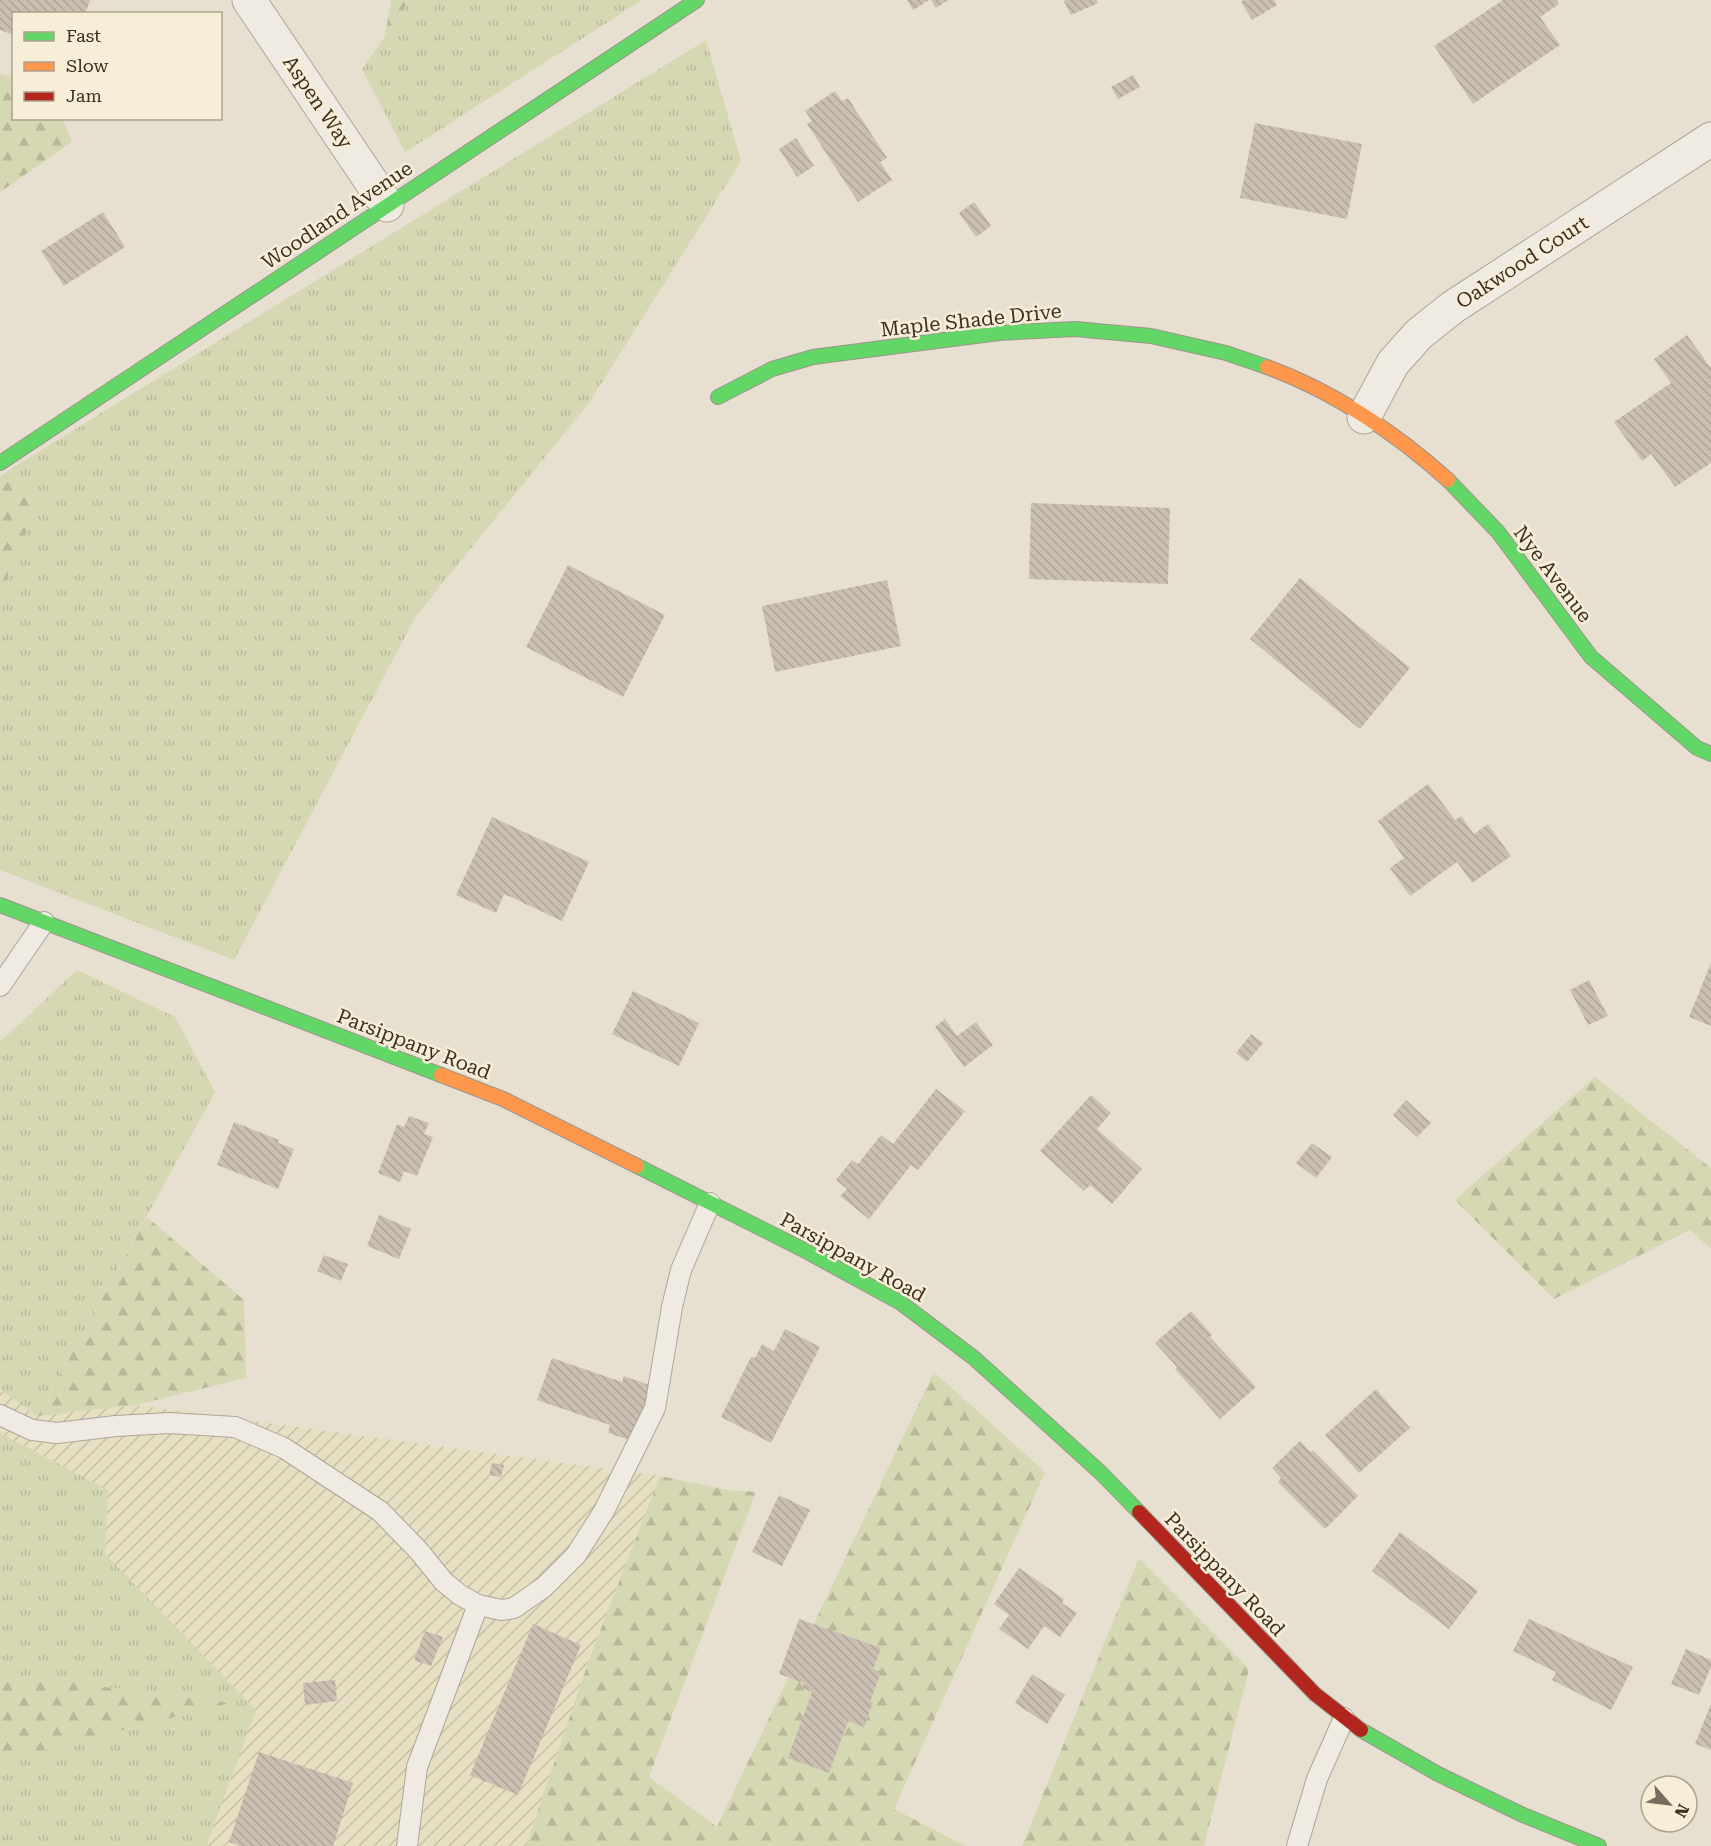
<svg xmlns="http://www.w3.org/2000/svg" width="1711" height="1846" font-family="'Roboto Serif',serif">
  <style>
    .farmland { fill: url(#farmland-furrows) }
    .grass { fill: url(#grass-tufts) }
    .forest { fill: url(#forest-firs) }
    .building { fill: url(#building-back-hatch) }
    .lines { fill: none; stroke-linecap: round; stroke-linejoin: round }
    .lane-casing { stroke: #ada599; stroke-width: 22 }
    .street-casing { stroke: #ada599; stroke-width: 35 }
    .fast-casing { stroke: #9c958a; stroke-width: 16 }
    .slow-casing { stroke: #9c958a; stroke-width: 16 }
    .jam-casing { stroke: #9c958a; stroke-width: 16 }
    .lane { stroke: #efebe3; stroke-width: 20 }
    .street { stroke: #efebe3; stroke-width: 33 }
    .fast { stroke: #63d668; stroke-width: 14 }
    .slow { stroke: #ff974d; stroke-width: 14 }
    .jam { stroke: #b3261e; stroke-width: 14 }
    .labels { text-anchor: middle; stroke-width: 5; stroke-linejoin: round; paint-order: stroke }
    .street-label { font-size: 20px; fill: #3d2e20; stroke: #f7eed8 }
  </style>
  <defs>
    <pattern id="farmland-furrows" width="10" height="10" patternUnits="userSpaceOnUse" patternTransform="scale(1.5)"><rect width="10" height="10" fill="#e6dfc2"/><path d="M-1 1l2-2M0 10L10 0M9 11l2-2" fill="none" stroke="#c6c0a6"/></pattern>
    <pattern id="grass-tufts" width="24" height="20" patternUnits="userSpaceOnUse" patternTransform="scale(1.5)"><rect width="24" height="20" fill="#d6d7b3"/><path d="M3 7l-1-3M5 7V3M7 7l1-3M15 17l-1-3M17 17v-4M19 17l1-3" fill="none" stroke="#b9b99a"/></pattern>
    <pattern id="forest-firs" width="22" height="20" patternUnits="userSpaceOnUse" patternTransform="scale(1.5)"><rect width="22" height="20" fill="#d6d7b3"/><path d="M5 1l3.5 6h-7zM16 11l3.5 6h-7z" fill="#b9b99a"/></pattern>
    <pattern id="building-back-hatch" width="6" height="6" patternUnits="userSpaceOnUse" patternTransform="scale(1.5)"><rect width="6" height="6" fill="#cbbfb2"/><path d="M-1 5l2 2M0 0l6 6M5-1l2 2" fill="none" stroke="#afa499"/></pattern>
  </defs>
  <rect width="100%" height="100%" fill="#e7e0d1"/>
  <path class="farmland" d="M 0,1389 L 37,1416 L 135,1405 L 660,1476 L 590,1657 L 526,1846 L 0,1846 L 0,1761 L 228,1703 L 5,1674 L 0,1676 Z"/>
  <path class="grass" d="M 410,0 L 642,0 L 405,152 L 362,69 Z
    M 706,40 L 741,161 L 589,403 L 416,616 L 234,960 L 0,870 L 0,594 L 39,502 L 9,470 Z
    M 77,970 L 175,1017 L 215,1092 L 37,1416 L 0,1389 L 0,1042 Z
    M 0,1433 L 108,1490 L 105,1554 L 256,1710 L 208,1841 L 209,1846 L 0,1846 L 0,1761 L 228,1703 L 5,1674 L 0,1676 Z"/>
  <path class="forest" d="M 391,0 L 410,0 L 385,36 Z
    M 0,74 L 13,77 L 14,118 L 63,119 L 72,142 L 0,192 Z
    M 9,470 L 39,502 L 0,594 L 0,477 Z
    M 1595,1077 L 1711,1168 L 1711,1249 L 1690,1230 L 1554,1299 L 1455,1200 Z
    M 147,1217 L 244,1300 L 246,1378 L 135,1405 L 37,1416 Z
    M 934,1372 L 1045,1472 L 894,1809 L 965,1846 L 526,1846 L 590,1657 L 660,1476 L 728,1490 L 756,1492 L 649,1777 L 717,1827 Z
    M 1139,1558 L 1249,1669 L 1204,1846 L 1022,1846 Z
    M 4,1674 L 230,1703 L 0,1761 L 0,1676 Z"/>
  <path class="building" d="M 0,0 L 90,0 L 85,14 L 14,14 L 14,31 L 11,34 L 0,30 Z
    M 907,0 L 929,0 L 913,10 Z
    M 931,0 L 948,0 L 936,8 Z
    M 1066,0 L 1097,0 L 1098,3 L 1071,15 L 1064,1 Z
    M 1244,0 L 1274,0 L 1277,5 L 1252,20 L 1241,2 Z
    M 1503,0 L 1557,0 L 1559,4 L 1540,17 L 1560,45 L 1473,104 L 1434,46 Z
    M 1133,75 L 1140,87 L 1118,99 L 1111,87 Z
    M 835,91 L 842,101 L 848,98 L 887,158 L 880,162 L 892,180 L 858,202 L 807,124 L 812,121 L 805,111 Z
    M 1255,123 L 1362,144 L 1347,219 L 1240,198 Z
    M 796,138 L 814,166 L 797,177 L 779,149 Z
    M 974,202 L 991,226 L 976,237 L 959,213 Z
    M 103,212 L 125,247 L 64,286 L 41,251 Z
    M 1687,335 L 1711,368 L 1711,463 L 1675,487 L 1651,454 L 1642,461 L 1614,422 L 1671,383 L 1654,359 Z
    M 1031,503 L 1170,508 L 1168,584 L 1029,579 Z
    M 568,565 L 665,615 L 623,697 L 526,647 Z
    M 1300,578 L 1410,668 L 1360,729 L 1250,639 Z
    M 887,580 L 901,646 L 775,672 L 762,606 Z
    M 1428,784 L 1455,820 L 1461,816 L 1474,834 L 1488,824 L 1511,856 L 1472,883 L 1457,862 L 1410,896 L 1390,868 L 1404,858 L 1378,821 Z
    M 492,817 L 589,862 L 562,921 L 504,894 L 496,913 L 456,895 Z
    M 1711,963 L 1711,1026 L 1689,1017 Z
    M 1589,980 L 1608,1016 L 1588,1025 L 1570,990 Z
    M 633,991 L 699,1023 L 679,1066 L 612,1034 Z
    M 945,1019 L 957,1036 L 976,1022 L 993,1045 L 964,1067 L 935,1027 Z
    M 1251,1034 L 1263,1043 L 1247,1062 L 1236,1053 Z
    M 936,1089 L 965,1111 L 918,1170 L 911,1165 L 869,1219 L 840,1196 L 847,1189 L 836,1180 L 852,1160 L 858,1164 L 881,1135 L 893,1144 Z
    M 1091,1095 L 1111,1113 L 1097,1129 L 1142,1169 L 1112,1204 L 1090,1185 L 1084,1191 L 1040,1151 Z
    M 1406,1100 L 1431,1123 L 1417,1137 L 1393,1115 Z
    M 409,1116 L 429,1123 L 424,1134 L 433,1137 L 417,1176 L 404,1171 L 400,1182 L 378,1173 L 397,1124 L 404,1127 Z
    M 234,1122 L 279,1140 L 278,1143 L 294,1149 L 278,1189 L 217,1165 Z
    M 1312,1143 L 1332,1157 L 1316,1178 L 1296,1163 Z
    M 379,1215 L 411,1229 L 399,1259 L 367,1246 Z
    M 324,1255 L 348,1264 L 341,1281 L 317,1271 Z
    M 1191,1311 L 1212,1335 L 1210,1337 L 1256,1387 L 1220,1419 L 1175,1369 L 1177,1367 L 1155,1343 Z
    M 785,1329 L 820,1347 L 771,1443 L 721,1417 L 751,1357 L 755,1358 L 762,1344 L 774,1351 Z
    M 552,1358 L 622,1382 L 624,1376 L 655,1387 L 636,1442 L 608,1433 L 610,1425 L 537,1400 Z
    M 1376,1389 L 1410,1428 L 1359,1473 L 1325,1435 Z
    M 1300,1441 L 1311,1452 L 1313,1450 L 1358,1496 L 1325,1529 L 1278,1482 L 1281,1478 L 1272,1468 Z
    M 492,1463 L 504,1465 L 501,1477 L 489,1475 Z
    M 779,1495 L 810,1510 L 782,1566 L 752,1552 Z
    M 1400,1532 L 1478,1591 L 1449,1629 L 1372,1571 Z
    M 1019,1568 L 1064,1599 L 1062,1603 L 1077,1613 L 1060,1637 L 1044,1626 L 1028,1649 L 999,1629 L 1009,1615 L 994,1604 Z
    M 799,1619 L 881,1648 L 873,1669 L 881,1672 L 870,1702 L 873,1702 L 864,1727 L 848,1721 L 829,1773 L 788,1758 L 812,1692 L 803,1688 L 804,1683 L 779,1674 Z
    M 1529,1619 L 1633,1667 L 1611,1710 L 1552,1680 L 1556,1672 L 1513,1651 Z
    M 533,1624 L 581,1645 L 518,1795 L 470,1775 Z
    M 425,1631 L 443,1637 L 431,1666 L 414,1660 Z
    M 1686,1649 L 1711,1660 L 1711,1667 L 1699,1695 L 1671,1684 Z
    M 1032,1674 L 1065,1695 L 1047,1724 L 1015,1703 Z
    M 335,1680 L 337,1701 L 305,1705 L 303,1683 Z
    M 1711,1704 L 1711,1750 L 1695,1744 Z
    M 259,1752 L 353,1783 L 333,1846 L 241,1846 L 229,1842 Z"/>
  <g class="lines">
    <defs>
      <path id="lane" d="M 0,986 L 44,922
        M 0,1415 L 32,1430 L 57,1433 L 116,1426 L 169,1423 L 235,1427 L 284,1448 L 380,1511 L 418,1550 L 444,1582 L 460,1595 L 478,1605 L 417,1767 L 407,1846
        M 478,1605 L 502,1610 L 514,1608 L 544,1587 L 576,1555 L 604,1511 L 655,1408 L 672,1307 L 681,1270 L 710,1203
        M 1297,1846 L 1317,1779 L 1344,1718"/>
      <path id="street" d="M 249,0 L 387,205
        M 1364,417 L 1393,363 L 1419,334 L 1453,307 L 1711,139"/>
      <path id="fast" d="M 718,397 L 772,369 L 813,357 L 999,333 L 1075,329 L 1151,336 L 1226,353 L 1267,367
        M 0,463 L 697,0
        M 1448,480 L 1498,532 L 1591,657 L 1697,748 L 1711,754
        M 0,905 L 441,1075
        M 637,1166 L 802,1249 L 901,1303 L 974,1358 L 1101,1473 L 1139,1512
        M 1361,1730 L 1438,1774 L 1523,1815 L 1599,1846"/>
      <path id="slow" d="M 1267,367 C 1333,391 1396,433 1448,480
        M 441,1075 L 503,1099 L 637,1166"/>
      <path id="jam" d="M 1139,1512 L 1315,1694 L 1361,1730"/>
    </defs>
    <use href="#lane" class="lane-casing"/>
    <use href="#street" class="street-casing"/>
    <use href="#fast" class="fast-casing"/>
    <use href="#slow" class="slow-casing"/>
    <use href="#jam" class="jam-casing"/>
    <use href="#lane" class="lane"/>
    <use href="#street" class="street"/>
    <use href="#fast" class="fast"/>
    <use href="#slow" class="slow"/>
    <use href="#jam" class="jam"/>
  </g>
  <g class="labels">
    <g class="street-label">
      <text transform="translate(318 102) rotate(56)" y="7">Aspen Way</text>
      <text transform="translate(337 215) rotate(-34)" y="7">Woodland Avenue</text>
      <text transform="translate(1522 262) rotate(-33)" y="7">Oakwood Court</text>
      <text transform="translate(971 320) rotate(-6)" y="7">Maple Shade Drive</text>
      <text transform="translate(1553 574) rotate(53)" y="7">Nye Avenue</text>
      <text transform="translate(414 1044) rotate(21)" y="7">Parsippany Road</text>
      <text transform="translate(853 1257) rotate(29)" y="7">Parsippany Road</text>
      <text transform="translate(1225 1574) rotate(46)" y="7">Parsippany Road</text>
    </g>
  </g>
  <rect x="12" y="12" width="210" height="108" fill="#f7eed8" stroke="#ada18e" stroke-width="1.5"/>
  <rect x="24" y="32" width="30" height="9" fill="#63d668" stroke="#ada18e" stroke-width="1.5"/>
  <text x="66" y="42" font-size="18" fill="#3d2e20">Fast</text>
  <rect x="24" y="62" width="30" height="9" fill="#ff974d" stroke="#ada18e" stroke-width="1.5"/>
  <text x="66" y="72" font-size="18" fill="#3d2e20">Slow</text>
  <rect x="24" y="92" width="30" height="9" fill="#b3261e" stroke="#ada18e" stroke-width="1.5"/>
  <text x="66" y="102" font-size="18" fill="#3d2e20">Jam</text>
  <g transform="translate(1669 1804) rotate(118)"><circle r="28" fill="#f7eed8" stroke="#ada18e" stroke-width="1.5"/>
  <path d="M0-4.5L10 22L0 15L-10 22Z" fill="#786c5e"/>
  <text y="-9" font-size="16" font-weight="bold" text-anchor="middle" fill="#3d2e20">N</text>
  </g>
</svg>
